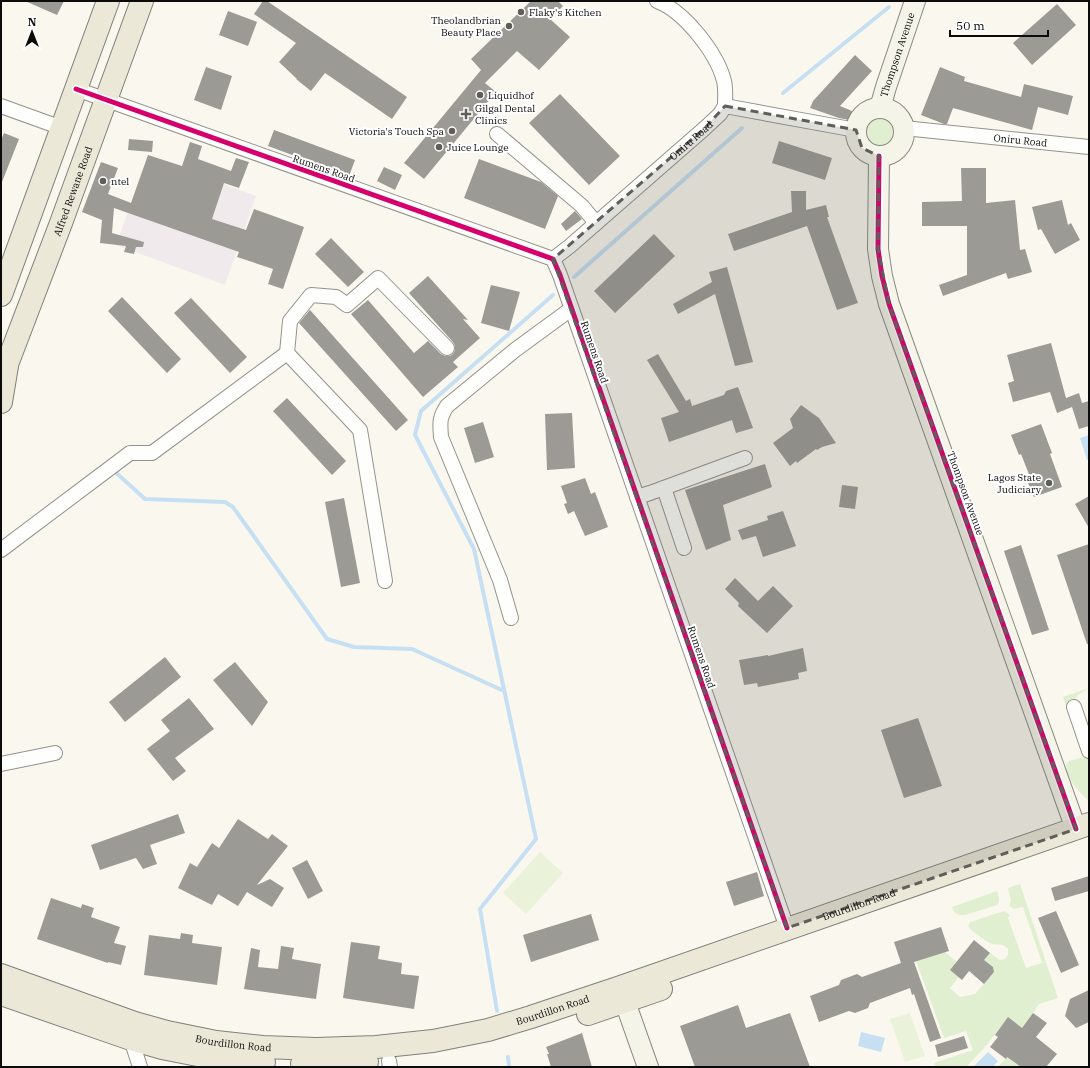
<svg xmlns="http://www.w3.org/2000/svg" width="1090" height="1068" font-family="'IBM Plex Serif',serif">
  <style>
    .industrial { fill: #f1eaec }
    .green { fill: #e0efcf }
    .pitch { fill: #eaf2d9 }
    .water { fill: #c7dff2 }
    .lines { fill: none; stroke-linecap: round; stroke-linejoin: round }
    .stream { stroke: #c7dff2; stroke-width: 4 }
    .building { fill: #9c9a95 }
    .street-casing { stroke: #93928d; stroke-width: 16 }
    .secondary-casing { stroke: #898884; stroke-width: 22 }
    .primary-casing { stroke: #807f7a; stroke-width: 24 }
    .street { stroke: #fefefc; stroke-width: 14 }
    .secondary { stroke: #f4f4e8; stroke-width: 20 }
    .primary { stroke: #ebe8d8; stroke-width: 22 }
    .cycleway-casing { stroke: #fff; stroke-width: 8 }
    .cycleway { stroke: #d6006c; stroke-width: 5 }
    .marked { fill: #5f5e5a; fill-opacity: 0.2; stroke: #5f5e5a; stroke-width: 3; stroke-dasharray: 8 5; stroke-linejoin: round }
    .poi-dot { fill: #5f5e5a; stroke: #fff; stroke-width: 1.5 }
    .labels { text-anchor: middle; stroke-width: 4; stroke-linejoin: round; paint-order: stroke }
    .poi-label { font-size: 10px; fill: #0b0b0b; stroke: #fff; text-anchor: start }
    .street-label { font-size: 10px; fill: #0b0b0b; stroke: #fff }
  </style>
  <rect width="100%" height="100%" fill="#faf8ee"/>
  <path class="industrial" d="M 148,156 L 256,196 L 225,285 L 116,245 Z"/>
  <path class="green" d="M863 132a17 17 0 1 1 34 0a17 17 0 1 1-34 0Z
    M 1089,688 L 1078,695 L 1073,701 L 1089,754 L 1089,802 C 1080,792 1063,777 1067,763 L 1069,761 L 1083,757 L 1063,697 Z
    M 1020,884 L 1058,998 L 1039,1004 L 1033,1013 L 1022,1028 L 1008,1018 L 985,1047 L 968,1065 L 969,1067 L 935,1067 L 934,1063 L 973,1050 L 966,1031 L 944,1038 L 916,961 L 945,952 L 957,962 L 959,977 L 950,988 L 960,997 L 975,994 L 994,972 L 993,967 L 984,960 L 990,953 L 1000,960 L 1005,959 L 1008,955 L 1008,949 C 1000,942 1000,946 992,944 C 988,943 974,932 970,929 L 968,926 L 970,922 L 1004,911 L 1010,915 L 1008,918 L 1026,968 L 1042,963 L 1023,907 L 1014,909 L 1009,906 L 1011,900 L 1008,888 Z
    M 997,891 L 999,898 L 999,902 L 997,905 L 965,915 L 960,915 L 955,913 L 952,907 Z
    M 1007,1057 L 1021,1067 L 998,1067 Z"/>
  <path class="pitch" d="M 540,852 L 563,873 L 526,914 L 503,893 Z
    M 910,1013 L 925,1056 L 905,1062 L 890,1019 Z"/>
  <path class="water" d="M 1089,435 L 1089,459 L 1087,460 L 1080,438 Z
    M 861,1032 L 885,1038 L 881,1052 L 858,1046 Z
    M 988,1052 L 998,1061 L 993,1067 L 975,1067 L 974,1066 Z"/>
  <g class="lines">
    <path class="stream" d="M 783,93 L 889,7
      M 574,277 L 742,128
      M 112,469 L 145,499 L 225,502 L 233,507 L 327,639 L 354,647 L 412,649 L 504,691
      M 497,1011 L 480,909 L 536,839 L 474,549 L 415,435 L 421,411 L 553,295
      M 508,1057 L 509,1067"/>
  </g>
  <path class="building" d="M 25,1 L 64,1 L 57,15 Z
    M 263,1 L 267,1 L 407,97 L 392,119 L 325,73 L 311,91 L 296,79 L 297,79 L 279,62 L 296,43 L 254,14 Z
    M 531,1 L 558,1 L 563,6 L 550,19 L 570,37 L 539,70 L 517,51 L 485,83 L 496,92 L 424,179 L 404,163 L 481,70 L 471,59 Z
    M 1057,4 L 1076,25 L 1032,65 L 1013,43 Z
    M 228,11 L 257,22 L 248,46 L 219,35 Z
    M 855,55 L 872,71 L 840,106 L 852,111 L 849,120 L 839,118 L 810,108 L 813,101 Z
    M 206,67 L 232,76 L 221,110 L 194,100 Z
    M 940,67 L 965,77 L 964,81 L 1021,97 L 1024,84 L 1073,96 L 1068,115 L 1038,107 L 1032,130 L 953,108 L 947,124 L 944,124 L 921,115 Z
    M 560,94 L 620,156 L 589,185 L 529,123 Z
    M 274,130 L 355,160 L 349,176 L 268,146 Z
    M 4,133 L 19,139 L 2,182 L 1,140 Z
    M 129,139 L 153,141 L 152,152 L 128,150 Z
    M 779,141 L 832,158 L 825,180 L 772,163 Z
    M 190,142 L 202,146 L 198,159 L 231,171 L 236,158 L 249,162 L 239,188 L 224,183 L 212,219 L 246,230 L 254,209 L 304,227 L 283,289 L 268,284 L 273,269 L 237,257 L 239,252 L 114,208 L 112,233 L 144,242 L 143,247 L 136,247 L 134,254 L 124,252 L 126,246 L 100,243 L 102,220 L 82,212 L 101,162 L 118,168 L 108,194 L 131,203 L 148,155 L 182,166 Z
    M 479,159 L 541,182 L 558,196 L 545,229 L 464,198 Z
    M 384,167 L 402,175 L 395,190 L 377,181 Z
    M 961,168 L 986,168 L 986,203 L 1015,200 L 1020,250 L 1025,249 L 1032,272 L 1008,279 L 1006,273 L 943,296 L 939,285 L 967,275 L 967,226 L 922,226 L 922,202 L 962,201 Z
    M 791,191 L 806,191 L 806,210 L 826,205 L 829,217 L 827,217 L 858,303 L 837,310 L 807,226 L 734,251 L 728,234 L 792,212 Z
    M 1062,200 L 1068,225 L 1071,223 L 1080,240 L 1055,254 L 1041,229 L 1038,230 L 1032,207 Z
    M 575,211 L 582,219 L 566,231 L 561,224 Z
    M 654,234 L 675,256 L 615,313 L 594,291 Z
    M 331,238 L 364,272 L 348,287 L 315,254 Z
    M 727,267 L 753,362 L 735,366 L 715,294 L 678,314 L 673,304 L 712,282 L 709,272 Z
    M 428,276 L 468,320 L 463,319 L 480,338 L 453,362 L 458,367 L 423,397 L 351,314 L 368,300 L 414,353 L 428,341 L 441,354 L 445,356 L 450,356 L 453,354 L 455,350 L 455,346 L 453,342 L 409,293 Z
    M 491,285 L 520,292 L 509,331 L 481,323 Z
    M 122,297 L 181,359 L 167,373 L 108,311 Z
    M 191,298 L 247,357 L 230,373 L 174,313 Z
    M 310,310 L 408,420 L 396,431 L 299,323 Z
    M 1051,343 L 1066,398 L 1079,393 L 1082,403 L 1089,401 L 1089,426 L 1079,429 L 1072,407 L 1057,413 L 1050,392 L 1013,402 L 1008,383 L 1014,381 L 1007,355 Z
    M 658,354 L 686,401 L 690,399 L 692,406 L 724,395 L 726,391 L 738,387 L 753,428 L 736,433 L 732,420 L 669,442 L 661,418 L 679,412 L 647,360 Z
    M 287,398 L 346,461 L 332,475 L 273,411 Z
    M 801,405 L 819,418 L 836,443 L 822,447 L 817,450 L 816,449 L 797,463 L 796,461 L 790,466 L 773,443 L 793,428 L 790,419 Z
    M 572,413 L 575,468 L 547,470 L 545,414 Z
    M 483,422 L 494,457 L 475,463 L 464,428 Z
    M 1041,424 L 1052,453 L 1050,454 L 1062,487 L 1034,497 L 1028,483 L 1032,482 L 1021,454 L 1019,455 L 1011,435 Z
    M 765,464 L 772,487 L 723,505 L 731,540 L 706,550 L 685,490 Z
    M 585,478 L 591,494 L 595,492 L 608,527 L 585,536 L 574,511 L 568,514 L 564,504 L 567,503 L 561,486 Z
    M 842,485 L 858,487 L 855,509 L 839,507 Z
    M 1089,496 L 1089,528 L 1075,504 Z
    M 344,498 L 360,583 L 341,587 L 325,502 Z
    M 783,511 L 796,546 L 763,557 L 756,536 L 742,540 L 738,530 L 768,520 L 767,516 Z
    M 1089,544 L 1089,644 L 1087,644 L 1057,555 Z
    M 1021,545 L 1049,630 L 1032,635 L 1004,551 Z
    M 735,578 L 758,601 L 773,586 L 793,606 L 767,633 L 738,606 L 739,603 L 725,589 Z
    M 803,648 L 807,671 L 798,673 L 799,679 L 758,687 L 757,683 L 744,685 L 739,660 L 768,655 L 768,656 Z
    M 165,657 L 181,677 L 125,722 L 109,702 Z
    M 235,662 L 268,702 L 252,726 L 213,680 Z
    M 189,698 L 214,729 L 175,758 L 186,771 L 173,781 L 147,749 L 170,731 L 161,720 Z
    M 918,718 L 942,786 L 904,798 L 881,730 Z
    M 178,814 L 185,833 L 150,845 L 157,864 L 143,869 L 136,858 L 100,870 L 91,845 Z
    M 238,819 L 268,839 L 272,834 L 288,846 L 257,885 L 270,879 L 284,888 L 272,907 L 247,892 L 238,906 L 218,894 L 212,905 L 178,888 L 190,863 L 197,867 L 212,843 L 219,848 Z
    M 307,860 L 323,891 L 308,899 L 292,868 Z
    M 757,872 L 764,896 L 734,906 L 726,882 Z
    M 1089,876 L 1089,891 L 1055,901 L 1051,888 Z
    M 51,898 L 81,908 L 82,904 L 94,908 L 91,917 L 120,927 L 114,943 L 126,946 L 121,965 L 108,962 L 108,963 L 37,939 Z
    M 1056,911 L 1079,965 L 1061,973 L 1038,918 Z
    M 591,914 L 599,940 L 531,962 L 523,935 Z
    M 941,927 L 949,951 L 914,962 L 941,1038 L 930,1042 L 914,994 L 912,995 L 910,988 L 870,1003 L 868,1008 L 855,1013 L 849,1011 L 819,1022 L 810,996 L 839,985 L 841,980 L 857,974 L 862,977 L 901,963 L 894,942 Z
    M 181,933 L 193,935 L 192,943 L 222,947 L 217,985 L 144,975 L 149,935 L 180,939 Z
    M 974,940 L 990,953 L 984,960 L 993,967 L 994,972 L 984,984 L 969,971 L 962,980 L 950,970 Z
    M 351,942 L 380,946 L 378,959 L 402,963 L 401,974 L 419,976 L 414,1009 L 343,998 Z
    M 281,946 L 294,948 L 292,959 L 321,964 L 316,999 L 244,989 L 251,948 L 260,950 L 258,967 L 278,969 Z
    M 1089,990 L 1089,1022 L 1076,1028 L 1065,1016 L 1070,999 Z
    M 738,1005 L 746,1028 L 790,1013 L 810,1067 L 695,1067 L 680,1026 Z
    M 1033,1013 L 1047,1023 L 1036,1037 L 1057,1054 L 1046,1067 L 1021,1067 L 1007,1057 L 1006,1059 L 990,1047 L 998,1037 L 995,1035 L 1008,1017 L 1022,1028 Z
    M 582,1033 L 592,1067 L 551,1067 L 547,1054 L 549,1054 L 546,1047 Z
    M 964,1036 L 968,1048 L 938,1057 L 935,1045 Z"/>
  <g class="lines">
    <defs>
      <g id="street">
        <path d="M 657,1 C 684,11 717,53 724,81 C 726,89 725,98 725,106"/>
        <path d="M 76,89 L 553,259 L 560,275 L 787,928"/>
        <path d="M 1,106 L 62,128"/>
        <path id="s1" d="M 904,128 L 1089,147"/>
        <path d="M 497,134 L 582,206 L 596,223"/>
        <path id="s2" d="M 553,259 L 570,246 L 705,128 L 720,114 L 725,106 L 856,130"/>
        <path d="M 287,353 L 360,430 L 385,581"/>
        <path d="M 664,488 L 684,548"/>
        <path d="M 637,497 L 650,493 L 745,458"/>
        <path d="M 1,550 L 130,453 L 152,453 L 287,353 L 290,321 L 311,295 L 336,297 L 347,305 L 378,278 L 447,348"/>
        <path d="M 511,618 L 500,580 L 441,437 C 440,423 439,418 447,406 L 515,350 L 571,309"/>
        <path d="M 1074,707 L 1089,751"/>
        <path d="M 1,764 L 55,753"/>
        <path d="M 132,1033 L 131,1039 L 140,1067"/>
        <path d="M 389,1061 L 390,1067"/>
      </g>
      <g id="secondary">
        <circle cx="880" cy="132" r="24"/>
        <path id="s3" d="M 880,108 L 886,87 L 915,1"/>
        <path d="M 879,156 L 878,249 L 882,276 L 889,304 L 1076,829"/>
        <path d="M 618,988 L 625,1002 L 648,1067"/>
      </g>
      <g id="primary">
        <path d="M 1,295 L 108,1"/>
        <path id="s4" d="M 1,380 L 61,223 L 142,1"/>
        <path d="M 1,402 L 7,366"/>
        <path id="s5" d="M 1,975 L 135,1023 L 167,1032 L 216,1042 L 263,1047 L 316,1049 L 376,1047 L 433,1041 L 488,1030 L 531,1017 L 618,988 L 1089,824"/>
        <path d="M 1,994 L 131,1039 L 162,1048 L 218,1059 L 264,1062"/>
        <path d="M 588,1014 L 661,989"/>
        <path d="M 302,1064 L 332,1064 L 367,1062"/>
      </g>
    </defs>
    <use href="#street" class="street-casing"/>
    <use href="#secondary" class="secondary-casing"/>
    <use href="#primary" class="primary-casing"/>
    <use href="#street" class="street"/>
    <use href="#secondary" class="secondary"/>
    <use href="#primary" class="primary"/>
    <defs>
      <path id="cycleway" d="M 76,89 L 553,259 L 560,275 L 787,928
        M 879,156 L 878,249 L 882,276 L 889,304 L 1076,829"/>
    </defs>
    <use href="#cycleway" class="cycleway-casing"/>
    <use href="#cycleway" class="cycleway"/>
  </g>
  <path class="marked" d="M 725,106 L 856,130 L 862,148 L 879,156 L 878,249 L 889,304 L 1076,829 L 787,928 L 553,259 L 705,128 Z"/>
  <g class="poi-dot">
    <circle cx="521" cy="12" r="4"/>
    <circle cx="509" cy="26" r="4"/>
    <circle cx="480" cy="95" r="4"/>
    <path d="M464 108h4v4h4v4h-4v4h-4v-4h-4v-4h4z"/>
    <circle cx="452" cy="131" r="4"/>
    <circle cx="439" cy="147" r="4"/>
    <circle cx="103" cy="181" r="4"/>
    <circle cx="1049" cy="483" r="4"/>
  </g>
  <g class="labels">
    <g class="poi-label">
      <text x="529" y="16">Flaky's Kitchen</text>
      <text x="501" y="24" text-anchor="end">Theolandbrian<tspan x="501" dy="12">Beauty Place</tspan></text>
      <text x="488" y="99">Liquidhof</text>
      <text x="475" y="112">Gilgal Dental<tspan x="475" dy="12">Clinics</tspan></text>
      <text x="444" y="135" text-anchor="end">Victoria's Touch Spa</text>
      <text x="447" y="151">Juice Lounge</text>
      <text x="111" y="185">ntel</text>
      <text x="1041" y="481" text-anchor="end">Lagos State<tspan x="1041" dy="12">Judiciary</tspan></text>
    </g>
    <g class="street-label">
      <text dy="4" stroke="none"><textPath href="#s3" startOffset="56">Thompson Avenue</textPath></text>
      <text dy="4" stroke="none"><textPath href="#s2" startOffset="182">Oniru Road</textPath></text>
      <text dy="4" stroke="none"><textPath href="#s1" startOffset="117">Oniru Road</textPath></text>
      <text transform="translate(324 168) rotate(19)" y="4">Rumens Road</text>
      <text dy="4" stroke="none"><textPath href="#s4" startOffset="202">Alfred Rewane Road</textPath></text>
      <text transform="translate(595 352) rotate(71)" y="4">Rumens Road</text>
      <text transform="translate(966 493) rotate(70)" y="4">Thompson Avenue</text>
      <text transform="translate(702 657) rotate(71)" y="4">Rumens Road</text>
      <text dy="4" stroke="none"><textPath href="#s5" startOffset="891">Bourdillon Road</textPath></text>
      <text dy="4" stroke="none"><textPath href="#s5" startOffset="567">Bourdillon Road</textPath></text>
      <text dy="4" stroke="none"><textPath href="#s5" startOffset="243">Bourdillon Road</textPath></text>
    </g>
  </g>
  <rect width="1090" height="1068" fill="none" stroke="#0b0b0b" stroke-width="4"/>
  <g transform="translate(32 32)" stroke="#ffffff" stroke-width="3" paint-order="stroke">
  <path d="M0-3L7 15L0 10L-7 15Z" fill="#0b0b0b"/>
  <text y="-6" font-size="11" font-weight="bold" text-anchor="middle" fill="#0b0b0b">N</text>
  </g>
  <path d="M950 30v6h98v-6" fill="none" stroke="#0b0b0b" stroke-width="2"/>
  <text x="956" y="30" font-size="12" fill="#0b0b0b" stroke="#ffffff" stroke-width="3" paint-order="stroke">50 m</text>
</svg>
